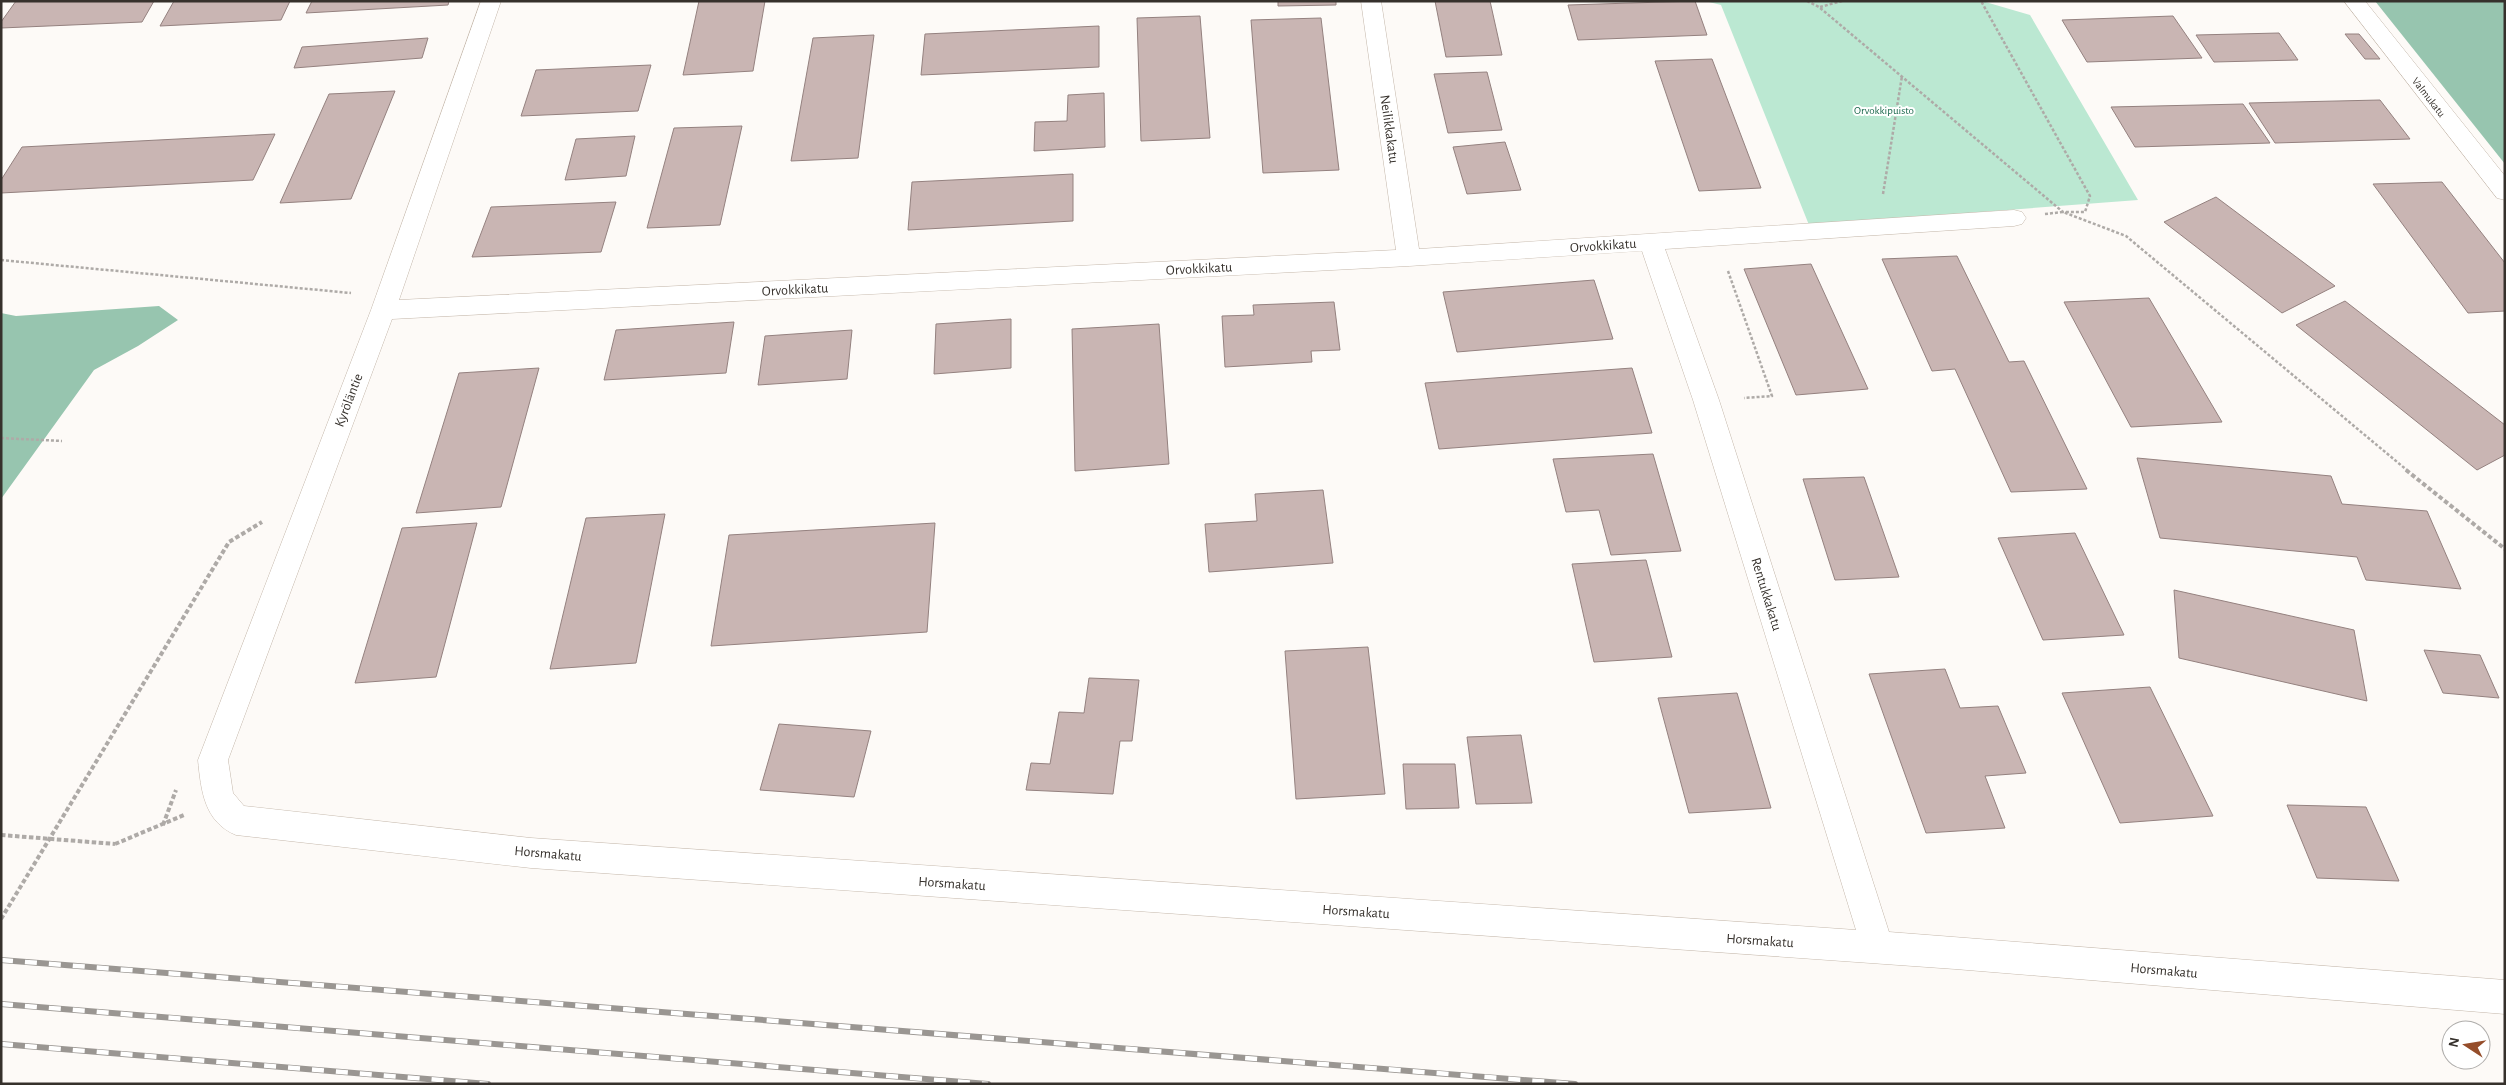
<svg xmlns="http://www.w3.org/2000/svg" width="2506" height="1085" font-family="'Alegreya Sans',sans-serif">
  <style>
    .green { fill: #bbe8d2 }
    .forest { fill: #97c5af }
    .building { fill: #c9b5b3; stroke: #94817f }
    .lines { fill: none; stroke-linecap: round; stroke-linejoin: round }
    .street-casing { stroke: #c4b7aa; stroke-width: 1 }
    .path-far1 { stroke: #aeaaa7; stroke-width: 2.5; stroke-dasharray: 3 2; stroke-linecap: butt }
    .path { stroke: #aeaaa7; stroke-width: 4; stroke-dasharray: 4.5 2.5; stroke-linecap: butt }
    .street { fill: #fff; fill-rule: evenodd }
    .rail-casing { stroke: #9a9692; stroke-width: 6 }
    .rail { stroke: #fff; stroke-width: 4.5; stroke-dasharray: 12; stroke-linecap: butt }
    .path-bridge { stroke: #aeaaa7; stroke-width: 4; stroke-dasharray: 4.5 2.5; stroke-linecap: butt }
    .labels { text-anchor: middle; stroke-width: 4; stroke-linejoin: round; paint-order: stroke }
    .far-street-label { font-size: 11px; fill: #36312c; stroke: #fff }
    .far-park-label { font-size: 11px; fill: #19674b; stroke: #fff }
    .street-label { font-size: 14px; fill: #36312c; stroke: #fff }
  </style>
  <rect width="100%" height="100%" fill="#fdfaf7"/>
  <path class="green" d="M 1705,1 L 1982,1 L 2030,15 L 2138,200 L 1809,225 L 1721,5 Z"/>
  <path class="forest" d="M 2375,1 L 2505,1 L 2505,164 Z
    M 159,306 L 178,320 L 138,346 L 94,370 L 1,499 L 1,313 L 16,316 Z"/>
  <path class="building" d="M 16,1 L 154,1 L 142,22 L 1,28 L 1,22 Z
    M 174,1 L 290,1 L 281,20 L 160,26 Z
    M 312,1 L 449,1 L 448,5 L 306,13 Z
    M 699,1 L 765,1 L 753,71 L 683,75 Z
    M 1278,1 L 1336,1 L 1336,5 L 1278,6 Z
    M 1435,1 L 1490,1 L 1502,55 L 1446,57 Z
    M 1695,1 L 1707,35 L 1578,40 L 1568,5 Z
    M 1200,16 L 1210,138 L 1141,141 L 1137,18 Z
    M 2173,16 L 2202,58 L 2087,62 L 2062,20 Z
    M 1321,18 L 1339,170 L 1263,173 L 1251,20 Z
    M 1099,26 L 1099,67 L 921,75 L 925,34 Z
    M 2279,33 L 2298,60 L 2214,62 L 2196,35 Z
    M 2345,34 L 2359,34 L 2380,59 L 2365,59 Z
    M 874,35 L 858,158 L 791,161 L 813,38 Z
    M 428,38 L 422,58 L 294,68 L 302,47 Z
    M 1712,59 L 1761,188 L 1699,191 L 1655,61 Z
    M 651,65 L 638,111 L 521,116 L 536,70 Z
    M 1487,72 L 1502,130 L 1448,133 L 1434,74 Z
    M 395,91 L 351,199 L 280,203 L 329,94 Z
    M 1104,93 L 1105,147 L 1034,151 L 1035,122 L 1067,121 L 1068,95 Z
    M 2380,100 L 2410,139 L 2275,143 L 2249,103 Z
    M 2243,104 L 2270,143 L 2135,147 L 2111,107 Z
    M 742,126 L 720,225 L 647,228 L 674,128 Z
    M 275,134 L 253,180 L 1,193 L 1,180 L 22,147 Z
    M 635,136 L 626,176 L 565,180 L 576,139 Z
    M 1505,142 L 1521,190 L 1467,194 L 1453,147 Z
    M 1073,174 L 1073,221 L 908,230 L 912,182 Z
    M 2442,182 L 2505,263 L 2505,311 L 2468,313 L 2373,184 Z
    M 2216,197 L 2335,286 L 2282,313 L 2164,222 Z
    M 616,202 L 601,252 L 472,257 L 491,207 Z
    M 1957,256 L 2009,362 L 2024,361 L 2087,489 L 2011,492 L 1955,369 L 1932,371 L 1882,259 Z
    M 1811,264 L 1868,389 L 1796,395 L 1744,269 Z
    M 1594,280 L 1613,339 L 1457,352 L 1443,292 Z
    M 2149,298 L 2222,422 L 2131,427 L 2064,302 Z
    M 2345,301 L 2505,425 L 2505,455 L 2477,470 L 2296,325 Z
    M 1334,302 L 1340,350 L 1311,351 L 1312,362 L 1225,367 L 1222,316 L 1254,315 L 1253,305 Z
    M 1011,319 L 1011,368 L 934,374 L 936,324 Z
    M 734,322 L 726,373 L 604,380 L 616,330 Z
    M 1159,324 L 1169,464 L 1075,471 L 1072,329 Z
    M 852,330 L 847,379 L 758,385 L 765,336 Z
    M 539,368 L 501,507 L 416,513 L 459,373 Z
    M 1632,368 L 1652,433 L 1439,449 L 1425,383 Z
    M 1653,454 L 1681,551 L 1611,555 L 1599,510 L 1566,512 L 1553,459 Z
    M 2137,458 L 2331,476 L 2342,504 L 2427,511 L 2461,589 L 2366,580 L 2357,557 L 2160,538 Z
    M 1864,477 L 1899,577 L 1835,580 L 1803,479 Z
    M 1323,490 L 1333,563 L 1209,572 L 1205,524 L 1257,521 L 1255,494 Z
    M 665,514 L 636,663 L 550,669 L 586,518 Z
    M 477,523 L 436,677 L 355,683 L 402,528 Z
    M 935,523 L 927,632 L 711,646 L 729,535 Z
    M 2075,533 L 2124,635 L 2043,640 L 1998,538 Z
    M 1646,560 L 1672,657 L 1594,662 L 1572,564 Z
    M 2174,590 L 2354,630 L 2367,701 L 2179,658 Z
    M 1368,647 L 1385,794 L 1296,799 L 1285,651 Z
    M 2424,650 L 2480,655 L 2499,698 L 2443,693 Z
    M 1945,669 L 1960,708 L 1998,706 L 2026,773 L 1985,776 L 2005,828 L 1926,833 L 1869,674 Z
    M 1089,678 L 1139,680 L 1132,741 L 1120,741 L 1113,794 L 1026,790 L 1031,763 L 1050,764 L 1059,712 L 1084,713 Z
    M 2150,687 L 2213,816 L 2120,823 L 2062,693 Z
    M 1737,693 L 1771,808 L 1689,813 L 1658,698 Z
    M 779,724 L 871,731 L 854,797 L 760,790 Z
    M 1521,735 L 1532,803 L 1476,804 L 1467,737 Z
    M 1403,764 L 1455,764 L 1459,808 L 1406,809 Z
    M 2287,805 L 2366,807 L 2399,881 L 2317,878 Z"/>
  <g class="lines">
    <defs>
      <path id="street" d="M 481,1 L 501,1 L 399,300 L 1396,250 L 1361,1 L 1381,1 L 1419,249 L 2014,210 L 2022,212 L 2026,218 L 2022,224 L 2014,226 L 1665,249 L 1719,400 L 1889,932 L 2505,980 L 2505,1014 L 1955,969 L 531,868 L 236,835 C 204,822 201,790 198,760 L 371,310 ZM 1642,251 L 1693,400 L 1856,930 L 531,838 L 244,806 L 233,793 L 228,760 L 392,319 L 1409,266 Z
        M 2344,1 L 2365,1 L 2505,176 L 2505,200 L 2497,198 Z"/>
    </defs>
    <use href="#street" class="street-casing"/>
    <path class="path-far1" d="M 1807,1 L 1819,7 L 2063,212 L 2085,212 L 2090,196 L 1981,1
      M 1820,7 L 1842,1
      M 1883,194 L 1902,76
      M 2045,214 L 2063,212 L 2126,236 L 2408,471
      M 1,260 L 351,293
      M 1728,271 L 1772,396 L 1744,398
      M 1,438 L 62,441"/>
    <path class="path" d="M 2406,470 L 2505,549
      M 163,825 L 176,790
      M 115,844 L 184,815
      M 1,919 L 229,542 L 262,522"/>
    <use href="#street" class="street"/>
    <defs>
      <path id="rail" d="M 1,960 L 1575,1084
        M 1,1004 L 988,1084
        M 1,1044 L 488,1084"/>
    </defs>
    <use href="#rail" class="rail-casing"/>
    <use href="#rail" class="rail"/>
    <path class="path-bridge" d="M 1,835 L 115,844"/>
  </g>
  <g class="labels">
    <g class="far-street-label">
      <text transform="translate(2429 97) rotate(52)" y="4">Valmukatu</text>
    </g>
    <g class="far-park-label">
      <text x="1884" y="114">Orvokkipuisto</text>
    </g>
    <g class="street-label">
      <text transform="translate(1390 129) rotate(82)" y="5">Neilikkakatu</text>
      <text transform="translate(1603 245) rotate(-4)" y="5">Orvokkikatu</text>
      <text transform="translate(1199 268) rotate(-3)" y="5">Orvokkikatu</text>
      <text transform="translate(795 289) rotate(-3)" y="5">Orvokkikatu</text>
      <text transform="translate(348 400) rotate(-69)" y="5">Kyröläntie</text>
      <text transform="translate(1767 594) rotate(73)" y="5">Rentukkakatu</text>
      <text transform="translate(548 853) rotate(5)" y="5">Horsmakatu</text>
      <text transform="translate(952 883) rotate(4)" y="5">Horsmakatu</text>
      <text transform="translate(1356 911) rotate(4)" y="5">Horsmakatu</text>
      <text transform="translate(1760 940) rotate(4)" y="5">Horsmakatu</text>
      <text transform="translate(2164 970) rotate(5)" y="5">Horsmakatu</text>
    </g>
  </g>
  <rect width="2506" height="1085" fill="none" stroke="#36312c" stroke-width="5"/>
  <g transform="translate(2466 1045) rotate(282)"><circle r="24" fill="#ffffff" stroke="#afadab"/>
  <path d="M0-4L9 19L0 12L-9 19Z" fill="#954d2a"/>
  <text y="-8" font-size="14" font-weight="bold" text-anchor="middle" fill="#36312c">N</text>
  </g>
</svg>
